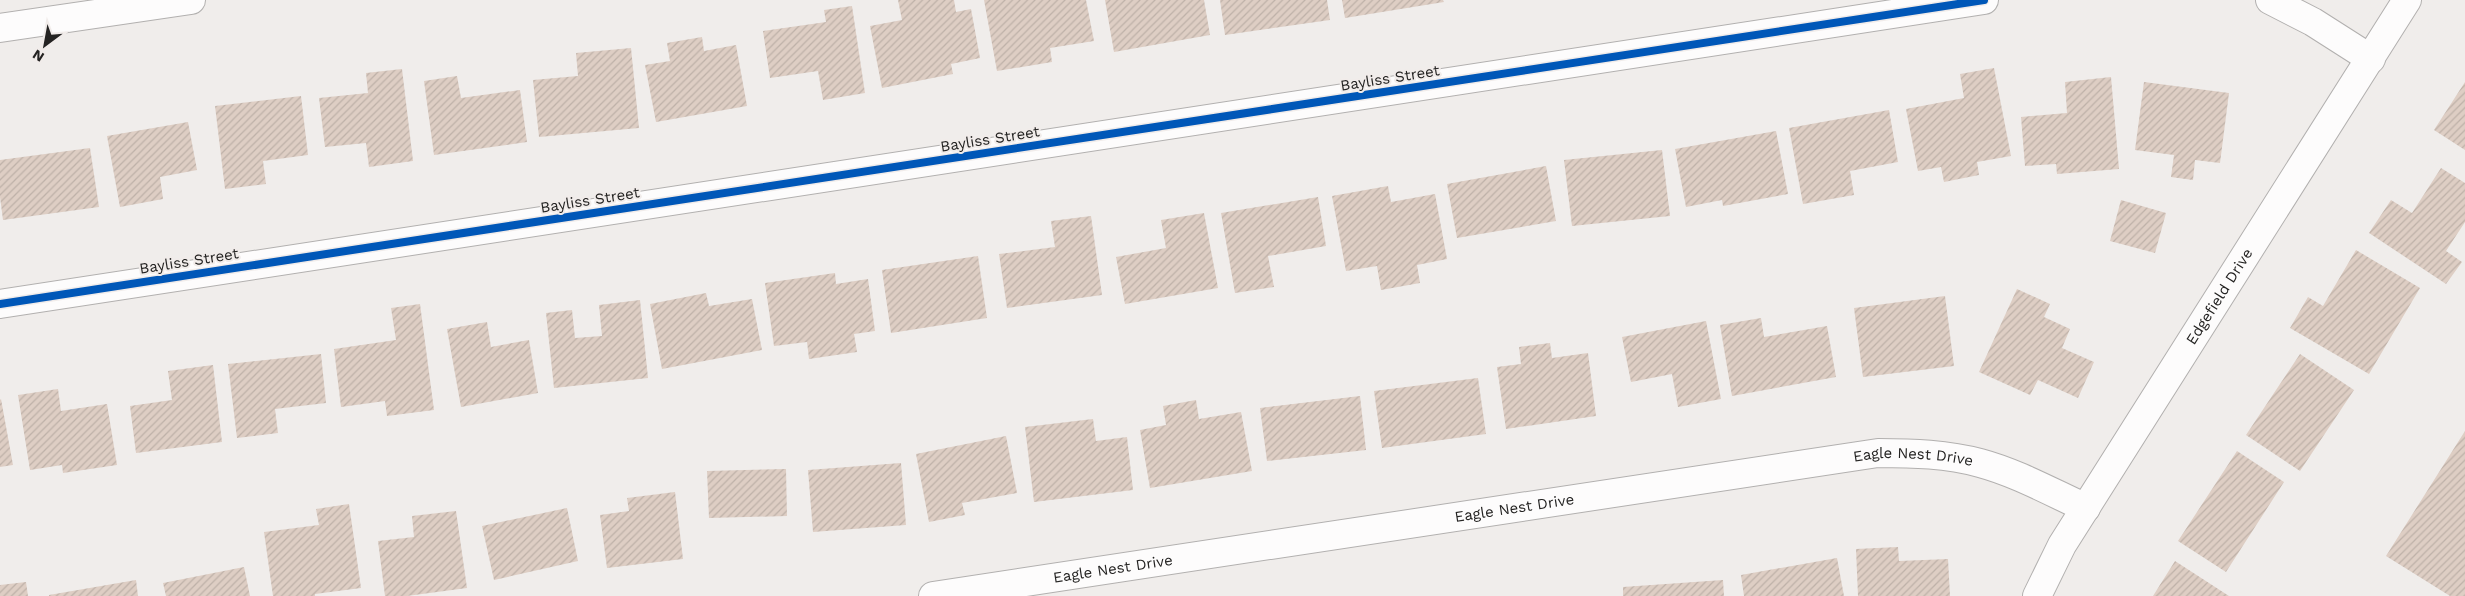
<svg xmlns="http://www.w3.org/2000/svg" width="2465" height="596" font-family="'Work Sans',sans-serif">
  <style>
    .building { fill: url(#building-hatch) }
    .lines { fill: none; stroke-linecap: round; stroke-linejoin: round }
    .minor-casing { stroke: #b2b0af; stroke-width: 30 }
    .minor { stroke: #fdfcfc; stroke-width: 28 }
    .cycleway-casing { stroke: #f1ecea; stroke-width: 11 }
    .cycleway { stroke: #0057b8; stroke-width: 8 }
    .labels { text-anchor: middle; stroke-width: 4; stroke-linejoin: round; paint-order: stroke }
    .street-label { font-size: 15px; fill: #242322; stroke: #f1ecea }
  </style>
  <defs>
    <pattern id="building-hatch" width="6" height="6" patternUnits="userSpaceOnUse" patternTransform="scale(1.25)"><rect width="6" height="6" fill="#decec4"/><path d="M-1 1l2-2M0 6l6-6M5 7l2-2" fill="none" stroke="#beb1a8"/></pattern>
  </defs>
  <rect width="100%" height="100%" fill="#f0edeb"/>
  <path class="building" d="M 898,0 L 954,0 L 956,12 L 971,9 L 980,58 L 951,64 L 953,74 L 882,88 L 870,26 L 902,20 Z
    M 984,0 L 1086,0 L 1094,41 L 1050,48 L 1052,62 L 997,71 Z
    M 1105,0 L 1204,0 L 1210,35 L 1114,52 Z
    M 1220,0 L 1327,0 L 1330,20 L 1225,35 Z
    M 1342,0 L 1443,0 L 1444,2 L 1345,18 Z
    M 852,6 L 865,93 L 823,100 L 818,71 L 770,78 L 763,31 L 826,22 L 824,10 Z
    M 702,37 L 704,51 L 736,45 L 747,106 L 656,122 L 645,65 L 670,61 L 667,43 Z
    M 631,48 L 639,128 L 539,137 L 533,80 L 578,76 L 576,53 Z
    M 1994,68 L 2011,156 L 1977,162 L 1979,175 L 1944,182 L 1941,167 L 1918,171 L 1906,109 L 1964,98 L 1960,74 Z
    M 402,69 L 413,161 L 369,167 L 366,143 L 325,147 L 319,98 L 368,93 L 366,73 Z
    M 457,76 L 461,98 L 520,90 L 527,142 L 434,155 L 424,81 Z
    M 2111,77 L 2119,169 L 2057,174 L 2056,164 L 2025,166 L 2021,117 L 2067,113 L 2065,82 Z
    M 2144,82 L 2229,93 L 2220,163 L 2195,160 L 2193,180 L 2171,177 L 2174,155 L 2135,150 Z
    M 2465,82 L 2465,150 L 2434,130 Z
    M 301,96 L 308,155 L 263,161 L 266,184 L 225,189 L 215,106 Z
    M 1889,110 L 1898,162 L 1850,171 L 1854,195 L 1803,204 L 1789,128 Z
    M 188,122 L 197,170 L 160,177 L 163,199 L 120,207 L 107,136 Z
    M 1776,131 L 1788,194 L 1723,206 L 1722,200 L 1686,207 L 1675,149 Z
    M 90,148 L 99,207 L 3,220 L 0,197 L 0,160 Z
    M 1662,150 L 1670,216 L 1572,226 L 1564,160 Z
    M 1546,166 L 1556,221 L 1457,238 L 1447,184 Z
    M 2441,168 L 2465,183 L 2465,222 L 2446,251 L 2462,262 L 2446,284 L 2369,233 L 2391,200 L 2412,213 Z
    M 1388,186 L 1391,202 L 1435,194 L 1447,259 L 1417,265 L 1420,283 L 1381,290 L 1377,266 L 1346,271 L 1332,196 Z
    M 1318,197 L 1326,246 L 1268,256 L 1274,287 L 1235,293 L 1221,213 Z
    M 2121,200 L 2166,213 L 2155,253 L 2110,241 Z
    M 1204,213 L 1218,288 L 1125,304 L 1116,257 L 1166,248 L 1161,220 Z
    M 1091,216 L 1102,295 L 1007,308 L 999,254 L 1055,247 L 1051,221 Z
    M 2356,250 L 2420,288 L 2369,374 L 2290,328 L 2308,297 L 2323,306 Z
    M 978,256 L 987,318 L 891,333 L 882,270 Z
    M 835,273 L 836,284 L 868,279 L 875,331 L 854,334 L 857,352 L 809,359 L 807,342 L 774,346 L 765,283 Z
    M 2017,289 L 2050,304 L 2044,317 L 2070,329 L 2062,348 L 2094,362 L 2078,398 L 2038,380 L 2030,395 L 1979,372 Z
    M 706,293 L 709,306 L 752,299 L 762,350 L 662,369 L 650,304 Z
    M 1945,296 L 1954,366 L 1863,377 L 1854,308 Z
    M 640,300 L 648,378 L 554,388 L 546,313 L 572,310 L 575,338 L 602,336 L 599,305 Z
    M 420,304 L 434,410 L 387,416 L 385,401 L 341,407 L 334,349 L 396,340 L 391,308 Z
    M 1761,318 L 1764,337 L 1827,326 L 1836,377 L 1732,396 L 1720,325 Z
    M 1706,321 L 1721,399 L 1678,407 L 1672,374 L 1631,382 L 1622,337 Z
    M 487,322 L 491,347 L 529,340 L 538,393 L 461,407 L 447,329 Z
    M 1550,343 L 1552,358 L 1588,353 L 1596,416 L 1506,429 L 1497,367 L 1521,364 L 1519,347 Z
    M 321,354 L 326,403 L 275,409 L 278,433 L 237,438 L 228,364 Z
    M 2300,354 L 2354,390 L 2300,471 L 2246,435 Z
    M 213,365 L 222,442 L 136,453 L 130,406 L 172,400 L 168,371 Z
    M 1478,378 L 1486,434 L 1382,448 L 1374,391 Z
    M 58,389 L 61,411 L 107,404 L 117,465 L 63,473 L 62,465 L 30,470 L 18,395 Z
    M 1360,396 L 1366,450 L 1267,461 L 1260,408 Z
    M 1,399 L 13,465 L 0,467 L 0,400 Z
    M 1196,400 L 1199,419 L 1241,412 L 1252,471 L 1150,488 L 1140,430 L 1166,425 L 1163,406 Z
    M 1093,419 L 1096,441 L 1127,437 L 1133,490 L 1034,502 L 1025,427 Z
    M 2465,431 L 2465,596 L 2450,596 L 2386,556 Z
    M 1006,436 L 1017,493 L 962,503 L 965,515 L 929,522 L 916,454 Z
    M 2237,451 L 2284,482 L 2226,572 L 2178,541 Z
    M 901,463 L 906,525 L 813,532 L 808,470 Z
    M 786,469 L 787,516 L 709,518 L 707,471 Z
    M 675,492 L 683,559 L 607,568 L 600,515 L 629,511 L 627,498 Z
    M 349,504 L 361,588 L 315,594 L 315,596 L 273,596 L 264,532 L 319,525 L 316,509 Z
    M 567,508 L 578,561 L 494,580 L 482,526 Z
    M 456,511 L 467,588 L 407,596 L 385,596 L 378,541 L 414,537 L 412,516 Z
    M 1898,547 L 1899,561 L 1948,559 L 1950,596 L 1858,596 L 1856,549 Z
    M 1837,558 L 1844,596 L 1744,596 L 1741,575 Z
    M 2175,561 L 2229,596 L 2153,596 Z
    M 244,567 L 250,596 L 166,596 L 163,583 Z
    M 136,580 L 138,596 L 49,596 L 49,595 Z
    M 1723,580 L 1724,596 L 1623,596 L 1623,587 Z
    M 26,582 L 28,596 L 0,596 L 0,585 Z"/>
  <g class="lines">
    <defs>
      <g id="minor">
        <path d="M 2270,0 L 2313,22 L 2371,59"/>
        <path d="M 0,28 L 191,0"/>
        <path d="M 0,304 L 1984,0"/>
        <path id="s1" d="M 933,596 L 1878,453 C 1913,453 1947,454 1980,463 C 2017,473 2051,492 2086,508"/>
        <path id="s2" d="M 2037,596 L 2062,545 L 2407,0"/>
      </g>
    </defs>
    <use href="#minor" class="minor-casing"/>
    <use href="#minor" class="minor"/>
    <defs>
      <path id="cycleway" d="M 0,304 L 1984,0"/>
    </defs>
    <use href="#cycleway" class="cycleway-casing"/>
    <use href="#cycleway" class="cycleway"/>
  </g>
  <g class="labels">
    <g class="street-label">
      <text transform="translate(1390 78) rotate(-9)" y="5">Bayliss Street</text>
      <text transform="translate(990 139) rotate(-9)" y="5">Bayliss Street</text>
      <text transform="translate(590 200) rotate(-9)" y="5">Bayliss Street</text>
      <text transform="translate(189 261) rotate(-9)" y="5">Bayliss Street</text>
      <text dy="5" stroke="none"><textPath href="#s2" startOffset="351">Edgefield Drive</textPath></text>
      <text dy="5" stroke="none"><textPath href="#s1" startOffset="991">Eagle Nest Drive</textPath></text>
      <text dy="5" stroke="none"><textPath href="#s1" startOffset="588">Eagle Nest Drive</textPath></text>
      <text dy="5" stroke="none"><textPath href="#s1" startOffset="182">Eagle Nest Drive</textPath></text>
    </g>
  </g>
  <g transform="translate(45 45) rotate(212)" stroke="#f1ecea" stroke-width="4" paint-order="stroke">
  <path d="M0-4L9 19L0 12L-9 19Z" fill="#242322"/>
  <text y="-8" font-size="14" font-weight="bold" text-anchor="middle" fill="#242322">N</text>
  </g>
</svg>
